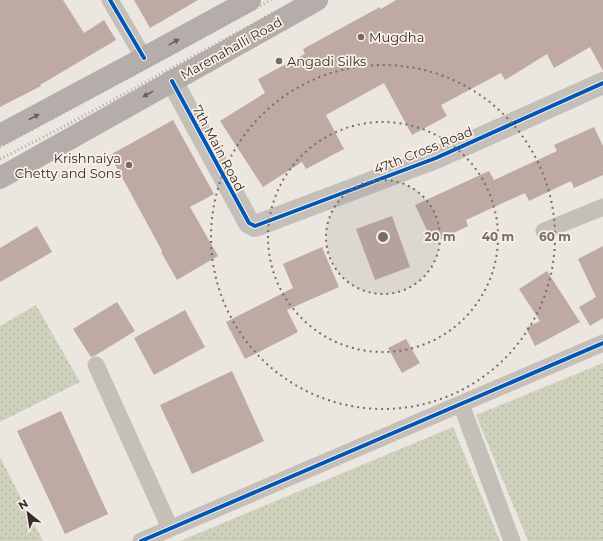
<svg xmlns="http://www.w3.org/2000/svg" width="603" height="541" font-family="Montserrat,sans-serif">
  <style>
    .grass { fill: url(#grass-dots) }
    .building { fill: #bfaaa3 }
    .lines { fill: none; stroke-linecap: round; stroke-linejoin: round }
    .minor { stroke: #c5bfba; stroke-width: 17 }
    .tertiary { stroke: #c5bfba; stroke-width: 22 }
    .primary { stroke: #b4ada9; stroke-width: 22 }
    .rail { stroke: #ada8a4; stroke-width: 3; stroke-dasharray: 1 3; stroke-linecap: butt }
    .cycleway-casing { stroke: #f9f1e8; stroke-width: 6 }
    .cycleway { stroke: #0057b8; stroke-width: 4 }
    .oneway { fill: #68605c }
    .ring { fill: none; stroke: #766d69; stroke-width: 2; stroke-dasharray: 2 4 }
    .poi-dot { fill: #766d69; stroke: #f9f1e8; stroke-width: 1.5 }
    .labels { text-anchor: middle; stroke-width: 3.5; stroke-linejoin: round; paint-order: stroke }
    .poi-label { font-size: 13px; fill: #362c28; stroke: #f9f1e8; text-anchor: start }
    .street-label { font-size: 13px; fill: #362c28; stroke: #f9f1e8 }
    .centre { fill: #766d69; stroke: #f9f1e8; stroke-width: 2 }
    .ring-label { font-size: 12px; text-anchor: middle; font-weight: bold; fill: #766d69; stroke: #f9f1e8; stroke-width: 3.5; stroke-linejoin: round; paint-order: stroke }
  </style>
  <defs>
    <pattern id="grass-dots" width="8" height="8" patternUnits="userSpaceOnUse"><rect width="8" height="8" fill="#ced1bc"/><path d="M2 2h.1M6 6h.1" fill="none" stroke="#b2b4a2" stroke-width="1.8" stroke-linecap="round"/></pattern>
  </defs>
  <rect width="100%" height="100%" fill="#ece6e1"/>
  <path class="grass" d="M 36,305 L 80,382 L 0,422 L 0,326 Z
    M 603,363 L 603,541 L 528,541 L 476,415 Z
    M 453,427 L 500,541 L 180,541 Z
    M 0,457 L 43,541 L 0,541 Z"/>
  <path class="building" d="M 0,0 L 63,0 L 84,33 L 104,20 L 116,40 L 40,85 L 41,86 L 0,107 Z
    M 134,0 L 198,0 L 150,28 Z
    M 396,0 L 603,0 L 603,71 L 590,47 L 554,68 L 547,54 L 505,80 L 501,73 L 441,105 L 447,116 L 412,135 L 384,83 L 326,115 L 344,149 L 306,169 L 302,162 L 263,187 L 220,121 L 265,93 L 258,79 L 305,54 L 303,49 L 380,7 L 381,9 Z
    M 173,120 L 214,194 L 190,207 L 218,256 L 177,280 L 161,252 L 162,251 L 110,155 Z
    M 594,127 L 603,146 L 603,175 L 574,188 L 571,181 L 529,201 L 525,193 L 466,220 L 468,226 L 433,243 L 415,205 L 489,171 L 494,180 L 557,151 L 554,145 Z
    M 392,216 L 410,267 L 375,280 L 356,229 Z
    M 37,226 L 52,252 L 0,282 L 0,248 Z
    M 603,246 L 603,318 L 590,326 L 579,307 L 596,297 L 578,259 Z
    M 322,247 L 339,287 L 287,310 L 298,332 L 245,359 L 226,322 L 293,288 L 283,264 Z
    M 547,271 L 580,322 L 535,346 L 526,328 L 540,321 L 519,289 Z
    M 117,302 L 135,331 L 96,355 L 91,357 L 73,329 Z
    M 185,310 L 205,347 L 154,375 L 134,338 Z
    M 406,339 L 420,363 L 402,373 L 388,348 Z
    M 232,371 L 264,441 L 192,474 L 160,405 Z
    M 61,411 L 108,514 L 65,534 L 17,431 Z"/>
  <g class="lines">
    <path class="minor" d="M 110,0 L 144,58
      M 544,231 L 603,207
      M 96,365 L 170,528
      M 461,404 L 512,541
      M 141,541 L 603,343"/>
    <path class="tertiary" d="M 172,81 L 249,223 L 255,226 L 436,158 L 603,83"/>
    <path class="primary" d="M 0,135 L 144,58 L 250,0
      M 0,178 L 317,0"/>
    <path class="rail" d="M 0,147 L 271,0
      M 0,159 L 63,127 L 297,0"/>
    <defs>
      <path id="cycleway" d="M 110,0 L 144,58
        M 172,81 L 249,223 L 255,226 L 436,158 L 603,83
        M 141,541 L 603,343"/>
    </defs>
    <use href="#cycleway" class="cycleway-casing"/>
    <use href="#cycleway" class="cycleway"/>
  </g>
  <defs><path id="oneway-solid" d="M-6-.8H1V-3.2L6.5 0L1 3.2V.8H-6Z"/></defs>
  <g class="oneway">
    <use href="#oneway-solid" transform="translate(174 42) rotate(-29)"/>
    <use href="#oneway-solid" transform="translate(148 94) rotate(151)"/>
    <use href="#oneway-solid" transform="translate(34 117) rotate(-28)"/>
  </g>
  <circle cx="383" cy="237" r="57" fill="#766d69" fill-opacity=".12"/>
  <g class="ring">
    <circle cx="383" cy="237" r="57"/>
    <circle cx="383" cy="237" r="115"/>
    <circle cx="383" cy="237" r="172"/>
  </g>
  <g class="poi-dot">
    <circle cx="361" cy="37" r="4"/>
    <circle cx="279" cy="61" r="4"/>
    <circle cx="129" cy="165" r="4"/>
  </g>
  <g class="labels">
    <g class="poi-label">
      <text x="369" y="42">Mugdha</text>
      <text x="287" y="66">Angadi Silks</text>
      <text x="121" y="163" text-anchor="end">Krishnaiya<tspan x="121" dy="15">Chetty and Sons</tspan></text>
    </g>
    <g class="street-label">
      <text transform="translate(231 48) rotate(-29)" y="5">Marenahalli Road</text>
      <text transform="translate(219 148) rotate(62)" y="5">7th Main Road</text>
      <text transform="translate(423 150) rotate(-22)" y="5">47th Cross Road</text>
    </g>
  </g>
  <circle cx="383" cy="237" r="6" class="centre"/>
  <g class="ring-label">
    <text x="440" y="241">20 m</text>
    <text x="498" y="241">40 m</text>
    <text x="555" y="241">60 m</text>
  </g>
  <g transform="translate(28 513) rotate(330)" stroke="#f9f1e8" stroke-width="3" paint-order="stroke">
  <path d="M0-3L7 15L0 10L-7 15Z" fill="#362c28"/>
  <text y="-6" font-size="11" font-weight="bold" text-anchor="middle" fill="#362c28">N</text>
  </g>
</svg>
